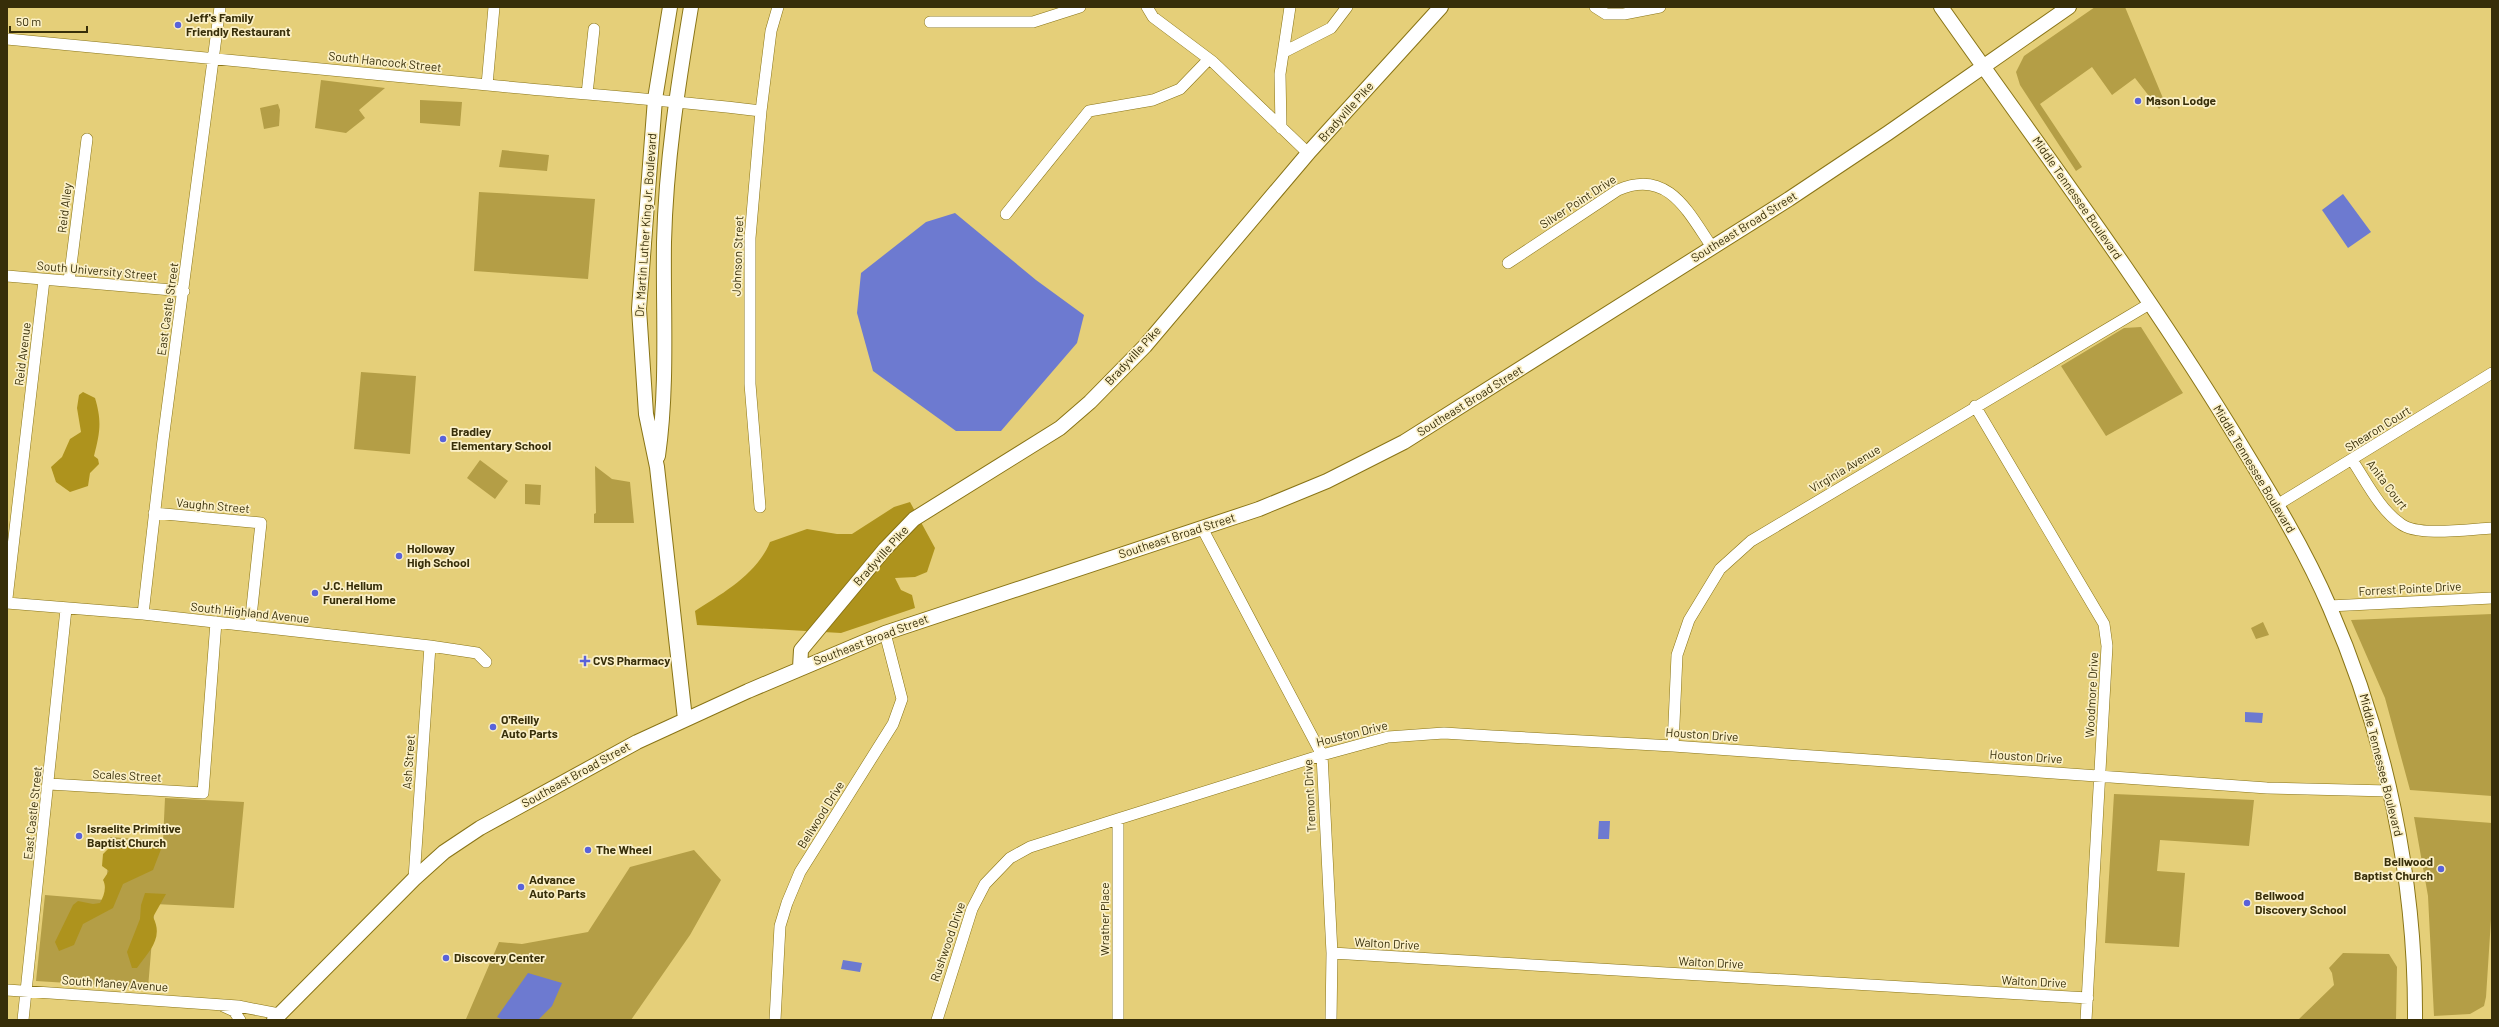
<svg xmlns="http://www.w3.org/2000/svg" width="2499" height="1027" font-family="Barlow,sans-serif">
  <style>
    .green { fill: #b49e46 }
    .forest { fill: #ae931d }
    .water { fill: #6d7ad0 }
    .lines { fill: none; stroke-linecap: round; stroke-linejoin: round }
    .minor-casing { stroke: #897416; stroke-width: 12 }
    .major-casing { stroke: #897416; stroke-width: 16 }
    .minor { stroke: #fff; stroke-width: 11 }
    .major { stroke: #fff; stroke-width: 14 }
    .poi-dot { fill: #5962da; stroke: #fbf0c7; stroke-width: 1.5 }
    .labels { text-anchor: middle; stroke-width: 3.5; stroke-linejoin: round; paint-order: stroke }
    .poi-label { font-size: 12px; font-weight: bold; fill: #372e09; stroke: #fbf0c7; text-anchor: start }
    .street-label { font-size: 12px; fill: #372e09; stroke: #fbf0c7 }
  </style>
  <rect width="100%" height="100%" fill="#e5cf79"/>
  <path class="green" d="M 2095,7 L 2125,7 L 2165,103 L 2159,109 L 2135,78 L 2112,95 L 2092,67 L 2040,104 L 2082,167 L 2076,171 L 2020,85 L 2016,72 L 2024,56 Z
    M 321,80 L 385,88 L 359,110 L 365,118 L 346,133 L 315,128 Z
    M 420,100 L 462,102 L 460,126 L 420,123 Z
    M 278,104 L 280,110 L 279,126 L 264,129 L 260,108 Z
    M 502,150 L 549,155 L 547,171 L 499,167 Z
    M 479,192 L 595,199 L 588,279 L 474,271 Z
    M 2141,327 L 2183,393 L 2106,436 L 2061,366 L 2124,328 Z
    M 361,372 L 416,376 L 410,454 L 354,449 Z
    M 480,460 L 508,481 L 495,499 L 467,478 Z
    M 595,466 L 612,479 L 630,482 L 634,523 L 594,523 L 594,514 L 596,513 Z
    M 525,484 L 541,485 L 540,505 L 525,504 Z
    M 2492,614 L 2492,796 L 2410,790 L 2385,698 L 2351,620 Z
    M 2263,622 L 2269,635 L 2256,639 L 2251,628 Z
    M 2114,794 L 2254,800 L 2249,846 L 2160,840 L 2157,871 L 2185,873 L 2179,947 L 2105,943 Z
    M 165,798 L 244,802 L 234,908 L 155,904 L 148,988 L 36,981 L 45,895 L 105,900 L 110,837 L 163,841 Z
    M 2414,817 L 2492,823 L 2492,904 L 2486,997 L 2484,1006 L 2470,1014 L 2434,1016 L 2428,896 Z
    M 694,850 L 721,880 L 690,935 L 631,1020 L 466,1019 L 499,942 L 522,944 L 588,932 L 630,867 Z
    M 2343,953 L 2389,954 L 2397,967 L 2396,1020 L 2298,1020 L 2334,985 L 2332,973 L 2329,968 Z"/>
  <path class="forest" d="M 83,392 L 95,398 C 102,421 100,433 94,456 L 98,459 L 99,464 L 90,473 L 88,486 L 70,492 L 56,482 L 51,467 L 62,457 L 70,439 L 81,432 L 77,408 L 79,395 Z
    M 910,502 L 935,548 L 927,572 L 915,577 L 895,578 L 901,590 L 912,595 L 915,608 L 841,633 L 697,625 L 695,611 C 723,593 757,574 770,542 L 807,529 L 837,534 L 852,534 L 894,507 Z
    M 111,839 L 163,844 L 153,870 L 123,884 L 113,908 L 83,924 L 74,945 L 59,951 L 55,942 L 73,905 L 78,901 L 93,904 L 100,903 C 104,896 107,887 103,880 L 109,871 L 102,866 L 103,854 L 110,847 Z
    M 145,893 L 166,894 L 153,917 C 164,938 149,951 137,968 L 132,968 L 127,952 L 140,919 L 141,905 Z"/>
  <path class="water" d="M 2343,194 L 2371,232 L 2348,248 L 2322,210 Z
    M 955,213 L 1036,280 L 1084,315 L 1077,343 L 1001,431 L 956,431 L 873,371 L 857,313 L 861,273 L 926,222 Z
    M 2245,712 L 2263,713 L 2262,723 L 2245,722 Z
    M 1599,821 L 1610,821 L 1609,839 L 1598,839 Z
    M 843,960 L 862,963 L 860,972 L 841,969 Z
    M 528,973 L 562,983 L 552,1006 L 538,1020 L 503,1020 L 497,1017 Z"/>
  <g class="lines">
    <defs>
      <path id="minor" d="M 1147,7 L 1153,17 L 1213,62 L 1308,153
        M 1595,7 L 1606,14 L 1624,14 L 1660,7
        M 930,22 L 1033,22 L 1080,7
        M 7,39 C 168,53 328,71 488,85 C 579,94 670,100 761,111
        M 1284,52 L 1331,28 L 1347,7
        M 487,85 L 494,7
        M 587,94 L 594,29
        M 1281,128 L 1280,74 L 1290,7
        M 1006,214 L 1089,111 L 1153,100 L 1180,89 L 1209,59
        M 1508,263 L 1618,190 C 1668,168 1688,212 1712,247
        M 7,276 L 184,291
        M 69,281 L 87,139
        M 1975,406 L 2104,624 L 2107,646 L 2086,1020
        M 2352,460 C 2366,481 2380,510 2401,524 C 2418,537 2470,529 2492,528
        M 2277,505 L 2492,373
        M 760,507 L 750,384 L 750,238 L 761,111 L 771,31 L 778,7
        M 154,513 L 261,523 L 250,626
        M 1202,528 L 1322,755 L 1332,953 L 1331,1020
        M 7,598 L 44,280
        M 7,603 L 143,614 L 430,646 L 477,653 L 486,662
        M 2329,606 L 2492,598
        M 143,614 L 163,440 L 220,7
        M 1673,746 L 1677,655 L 1689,620 L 1720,569 L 1751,541 L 2151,303
        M 49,784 L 203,793 L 216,622
        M 1118,819 L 1118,1020
        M 414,879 L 430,646
        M 1332,953 L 2088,998
        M 7,990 L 238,1006 L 279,1014
        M 223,1006 L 234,1011 L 240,1020
        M 23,1020 L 66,609
        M 775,1020 L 780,926 L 787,903 L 800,872 L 893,724 L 902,699 L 885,633
        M 937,1020 L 972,909 L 985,884 L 1010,858 L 1030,847 L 1118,819 L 1322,755 L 1388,737 L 1444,733 L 1492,736 L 1673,746 L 2267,788 L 2389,791"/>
      <path id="major" d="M 670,7 L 655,99 L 639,309 L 646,414 L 657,467 L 685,719
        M 1941,7 C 2039,146 2141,282 2230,427 C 2266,486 2303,545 2330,608 C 2386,736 2416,880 2415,1020
        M 658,456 C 668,385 663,313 664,242 C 666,162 678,85 691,7
        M 800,668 L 801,650 L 885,549 L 914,519 L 1060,428 L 1090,402 L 1145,346 L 1310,151 L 1441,7
        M 274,1020 L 414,879 L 444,852 L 480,828 L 637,742 L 748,691 L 885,633 L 1259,509 L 1327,481 L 1404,442 L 1789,199 L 1888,133 L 2069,7"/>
    </defs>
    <use href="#minor" class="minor-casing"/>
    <use href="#major" class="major-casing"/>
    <use href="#minor" class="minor"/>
    <use href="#major" class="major"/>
  </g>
  <g class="poi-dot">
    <circle cx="178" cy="25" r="4"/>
    <circle cx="2138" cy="101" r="4"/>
    <circle cx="443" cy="439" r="4"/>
    <circle cx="399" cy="556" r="4"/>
    <circle cx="315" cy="593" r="4"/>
    <path d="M583 655h4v4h4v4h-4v4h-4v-4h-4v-4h4z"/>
    <circle cx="493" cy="727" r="4"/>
    <circle cx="79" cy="836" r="4"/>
    <circle cx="588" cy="850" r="4"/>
    <circle cx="2441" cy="869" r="4"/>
    <circle cx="521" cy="887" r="4"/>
    <circle cx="2247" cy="903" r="4"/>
    <circle cx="446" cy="958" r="4"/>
  </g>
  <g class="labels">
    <g class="poi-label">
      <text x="186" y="22">Jeff's Family<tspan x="186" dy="14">Friendly Restaurant</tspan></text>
      <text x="2146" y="105">Mason Lodge</text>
      <text x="451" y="436">Bradley<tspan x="451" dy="14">Elementary School</tspan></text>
      <text x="407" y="553">Holloway<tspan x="407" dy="14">High School</tspan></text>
      <text x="323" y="590">J.C. Hellum<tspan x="323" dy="14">Funeral Home</tspan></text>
      <text x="593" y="665">CVS Pharmacy</text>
      <text x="501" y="724">O'Reilly<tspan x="501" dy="14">Auto Parts</tspan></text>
      <text x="87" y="833">Israelite Primitive<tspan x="87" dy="14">Baptist Church</tspan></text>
      <text x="596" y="854">The Wheel</text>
      <text x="2433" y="866" text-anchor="end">Bellwood<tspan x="2433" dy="14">Baptist Church</tspan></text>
      <text x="529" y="884">Advance<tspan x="529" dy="14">Auto Parts</tspan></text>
      <text x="2255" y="900">Bellwood<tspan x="2255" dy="14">Discovery School</tspan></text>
      <text x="454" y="962">Discovery Center</text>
    </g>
    <g class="street-label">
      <text transform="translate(385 62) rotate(6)" y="4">South Hancock Street</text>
      <text transform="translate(1346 112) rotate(-48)" y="4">Bradyville Pike</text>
      <text transform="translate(2077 198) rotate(55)" y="4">Middle Tennessee Boulevard</text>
      <text transform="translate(1578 202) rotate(-33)" y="4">Silver Point Drive</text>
      <text transform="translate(65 208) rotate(-83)" y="4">Reid Alley</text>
      <text transform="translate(646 225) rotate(-86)" y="4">Dr. Martin Luther King Jr. Boulevard</text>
      <text transform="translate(1744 227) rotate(-32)" y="4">Southeast Broad Street</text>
      <text transform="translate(738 256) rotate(-88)" y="4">Johnson Street</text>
      <text transform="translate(97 271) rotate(5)" y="4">South University Street</text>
      <text transform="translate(168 309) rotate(-82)" y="4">East Castle Street</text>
      <text transform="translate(23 354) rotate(-83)" y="4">Reid Avenue</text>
      <text transform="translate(1133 356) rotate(-47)" y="4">Bradyville Pike</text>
      <text transform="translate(1470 401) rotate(-32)" y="4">Southeast Broad Street</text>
      <text transform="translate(2378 429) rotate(-32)" y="4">Shearon Court</text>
      <text transform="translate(1845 469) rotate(-31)" y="4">Virginia Avenue</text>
      <text transform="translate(2254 469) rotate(59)" y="4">Middle Tennessee Boulevard</text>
      <text transform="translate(2387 485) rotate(53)" y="4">Anita Court</text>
      <text transform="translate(213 506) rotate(5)" y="4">Vaughn Street</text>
      <text transform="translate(1177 536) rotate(-18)" y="4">Southeast Broad Street</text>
      <text transform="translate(881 556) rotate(-48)" y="4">Bradyville Pike</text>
      <text transform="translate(2410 589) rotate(-3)" y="4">Forrest Pointe Drive</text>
      <text transform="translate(250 613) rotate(6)" y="4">South Highland Avenue</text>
      <text transform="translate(871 640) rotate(-21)" y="4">Southeast Broad Street</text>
      <text transform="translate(2092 695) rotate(-87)" y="4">Woodmore Drive</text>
      <text transform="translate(1352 734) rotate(-14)" y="4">Houston Drive</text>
      <text transform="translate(1702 735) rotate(4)" y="4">Houston Drive</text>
      <text transform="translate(2026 757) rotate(4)" y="4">Houston Drive</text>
      <text transform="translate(409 762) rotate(-86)" y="4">Ash Street</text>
      <text transform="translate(2381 765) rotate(76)" y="4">Middle Tennessee Boulevard</text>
      <text transform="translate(576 775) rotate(-29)" y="4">Southeast Broad Street</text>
      <text transform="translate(127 776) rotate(3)" y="4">Scales Street</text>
      <text transform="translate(1310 796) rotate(-93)" y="4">Tremont Drive</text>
      <text transform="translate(33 813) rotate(-84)" y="4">East Castle Street</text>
      <text transform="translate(821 815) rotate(-58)" y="4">Bellwood Drive</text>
      <text transform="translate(1105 919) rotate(-90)" y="4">Wrather Place</text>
      <text transform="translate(948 942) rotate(-71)" y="4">Rushwood Drive</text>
      <text transform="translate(1387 944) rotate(3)" y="4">Walton Drive</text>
      <text transform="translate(1711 963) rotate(3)" y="4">Walton Drive</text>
      <text transform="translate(2034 982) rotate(3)" y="4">Walton Drive</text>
      <text transform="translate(115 984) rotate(4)" y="4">South Maney Avenue</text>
    </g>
  </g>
  <rect width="2499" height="1027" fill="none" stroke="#372e09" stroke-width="16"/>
  <path d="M10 26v6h77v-6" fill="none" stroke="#372e09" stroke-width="2"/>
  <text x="16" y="26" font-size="12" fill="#372e09" stroke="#fbf0c7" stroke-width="3" paint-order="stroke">50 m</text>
</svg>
